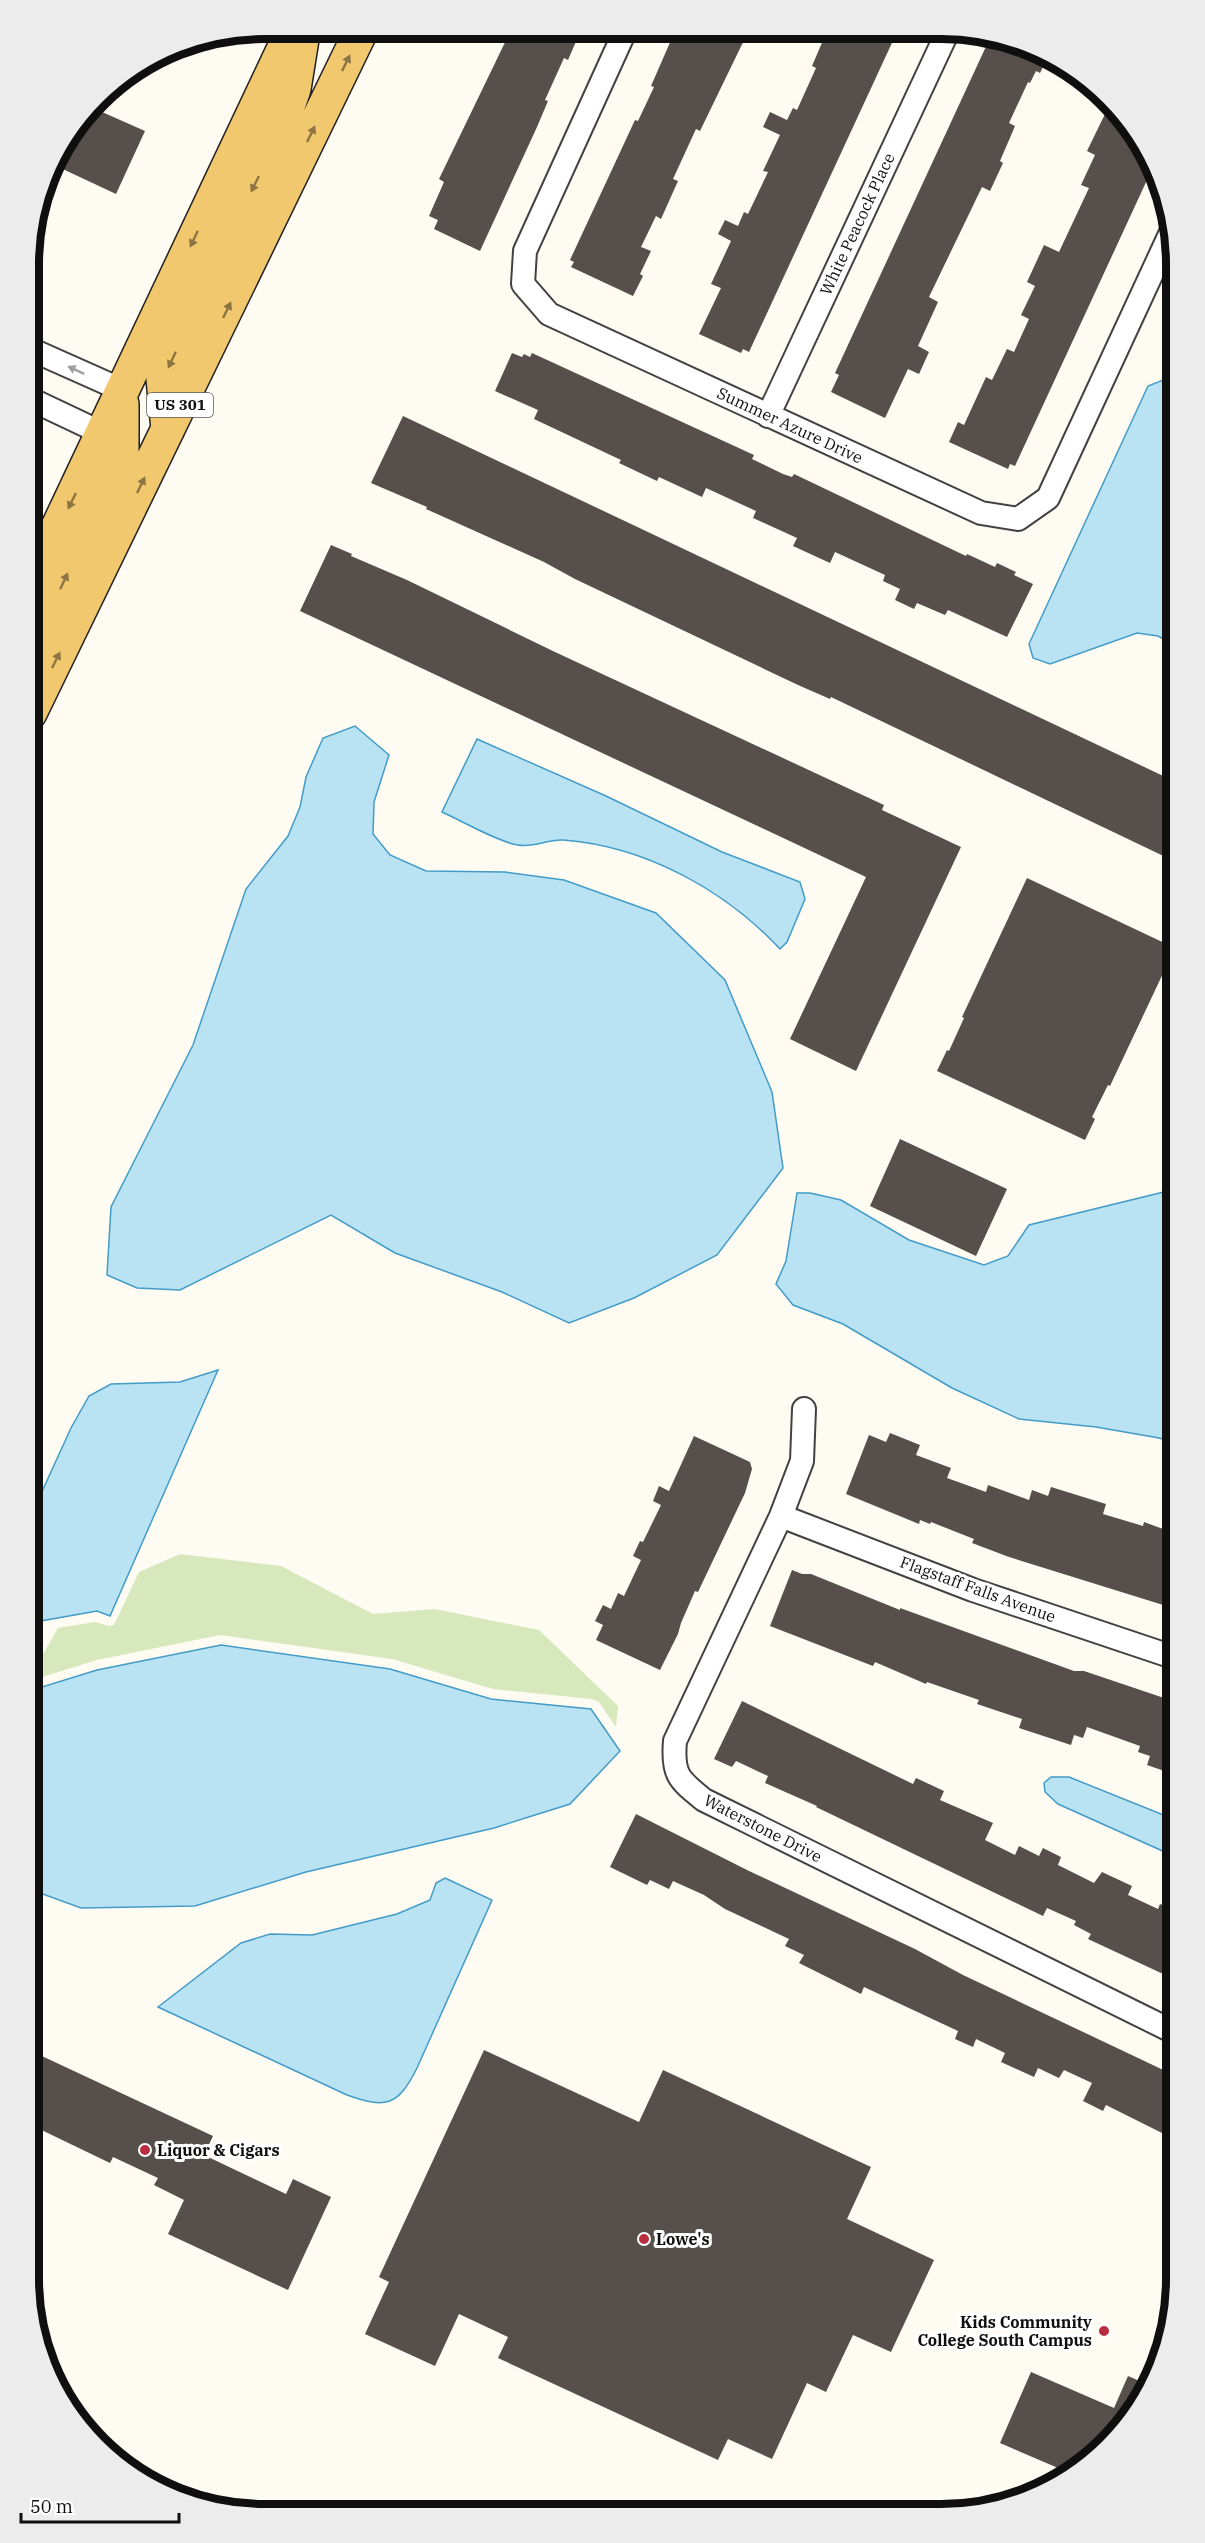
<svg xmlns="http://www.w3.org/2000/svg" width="1205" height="2543" font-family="'IBM Plex Serif',serif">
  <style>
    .green { fill: #d6e8bc }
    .water { fill: #b9e2f3; stroke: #439cc7; stroke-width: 1.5 }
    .building { fill: #574f4c }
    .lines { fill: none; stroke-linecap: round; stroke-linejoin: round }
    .minor-casing { stroke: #424242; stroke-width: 26 }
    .primary-casing { stroke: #202020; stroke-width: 36 }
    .minor { stroke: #fff; stroke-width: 22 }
    .primary { stroke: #f2c86e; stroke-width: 33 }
    .oneway { fill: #8c7543 }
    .oneway2 { fill: #9f9f9f }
    .poi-dot { fill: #b92d3e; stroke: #fff; stroke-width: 2 }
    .labels { text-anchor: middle; stroke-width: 6; stroke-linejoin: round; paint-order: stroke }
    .shield { fill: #fff; stroke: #575757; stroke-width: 1.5 }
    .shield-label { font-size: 15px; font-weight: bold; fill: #0f0f0f }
    .street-label { font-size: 16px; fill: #0f0f0f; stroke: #fff }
    .poi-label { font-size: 16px; font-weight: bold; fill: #0f0f0f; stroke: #fff; text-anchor: start }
    .rim { fill: none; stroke: #0f0f0f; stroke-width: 8 }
  </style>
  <rect width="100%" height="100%" fill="#fefbf2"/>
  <path class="green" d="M 180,1554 L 281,1566 L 373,1614 L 435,1609 L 539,1630 L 618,1706 L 616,1727 L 599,1702 L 592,1699 L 493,1689 L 392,1659 L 220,1635 L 97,1660 L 29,1681 L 29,1668 L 38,1663 L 58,1628 L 95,1622 L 109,1626 L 114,1625 L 139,1572 Z"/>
  <path class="water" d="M 1163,380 L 1176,386 L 1176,646 L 1158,636 L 1137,633 L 1050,664 L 1033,658 L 1029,644 L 1148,386 Z
    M 355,726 L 389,755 L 374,802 L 373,834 L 390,855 L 426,871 L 505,872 L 564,880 L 656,913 L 725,980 L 772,1092 L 783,1168 L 717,1255 L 634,1298 L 569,1323 L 502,1292 L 395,1253 L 331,1215 L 180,1290 L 137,1288 L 107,1275 L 111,1207 L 193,1045 L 246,889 L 288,836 L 300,807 L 306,777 L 323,738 Z
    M 477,739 L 606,796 L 722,852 L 800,882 L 805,899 L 787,942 L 780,949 C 725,890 645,846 563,840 C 548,839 534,848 518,845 C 500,843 460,820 442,812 Z
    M 1176,1189 L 1176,1443 L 1159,1438 L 1096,1427 L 1019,1419 L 952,1388 L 843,1324 L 793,1305 L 776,1284 L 786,1261 L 797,1193 L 810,1193 L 841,1200 L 909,1240 L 984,1265 L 1008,1256 L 1029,1225 Z
    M 218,1370 L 110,1616 L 97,1611 L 29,1623 L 29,1520 L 71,1428 L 89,1396 L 111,1384 L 180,1382 Z
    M 221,1645 L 390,1669 L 491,1699 L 591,1709 L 620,1751 L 570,1804 L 494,1828 L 306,1872 L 195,1906 L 81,1908 L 29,1889 L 29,1691 L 97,1670 Z
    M 1051,1777 L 1069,1777 L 1176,1820 L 1176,1857 L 1058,1804 L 1045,1792 L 1044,1783 Z
    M 445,1878 L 492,1900 L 417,2068 C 398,2106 386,2109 347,2095 L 158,2007 L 241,1943 L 270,1934 L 312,1935 L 397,1914 L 430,1900 L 436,1883 Z"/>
  <path class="building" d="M 511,30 L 581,30 L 568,60 L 564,58 L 545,100 L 548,101 L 537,127 L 480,251 L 434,229 L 438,220 L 429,216 L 444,182 L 439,179 Z
    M 675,31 L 748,32 L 700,131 L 696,129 L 673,179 L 678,181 L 661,219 L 656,216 L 641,247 L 651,251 L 640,274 L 643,276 L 633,296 L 571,267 L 574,262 L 570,260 L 635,120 L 638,121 L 654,87 L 651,86 Z
    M 838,32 L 897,32 L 749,352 L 743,349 L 741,353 L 699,334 L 721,288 L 711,284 L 731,241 L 718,234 L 725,220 L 738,226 L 744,212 L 748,214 L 768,172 L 763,171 L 780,135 L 763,127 L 770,112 L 787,120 L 793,108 L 797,110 L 816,68 L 812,66 L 824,38 L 833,42 Z
    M 997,37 L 1048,57 L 1040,73 L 1036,71 L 1030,83 L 1028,82 L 1009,123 L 1015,126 L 1000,161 L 1003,163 L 990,191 L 982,187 L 929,297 L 938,302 L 918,346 L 929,352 L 919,374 L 908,369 L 885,418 L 831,392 L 839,375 L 835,373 L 989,40 L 994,43 Z
    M 93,108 L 145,131 L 116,194 L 52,164 Z
    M 1105,114 L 1127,125 L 1145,146 L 1153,167 L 1015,466 L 1010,464 L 1008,469 L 949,442 L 958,422 L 964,425 L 986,377 L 992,380 L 1007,349 L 1014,352 L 1029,319 L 1021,315 L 1035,286 L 1027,282 L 1044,245 L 1059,252 L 1089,188 L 1081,185 L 1095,155 L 1087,151 Z
    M 512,353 L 522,357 L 524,354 L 530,357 L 532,353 L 754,455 L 752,459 L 783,474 L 792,477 L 794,474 L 966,556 L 967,554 L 995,567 L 997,563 L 1016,572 L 1014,575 L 1033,584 L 1007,637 L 948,610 L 945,615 L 917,603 L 914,609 L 895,600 L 900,589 L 883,581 L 885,575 L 835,552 L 830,563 L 793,546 L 797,538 L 753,518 L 756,511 L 706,488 L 702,497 L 659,477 L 657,481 L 619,463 L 621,460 L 534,419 L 538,410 L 495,391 Z
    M 403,416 L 1176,782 L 1176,862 L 831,697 L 830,699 L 798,685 L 575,579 L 544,562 L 426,509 L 427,507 L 371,483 Z
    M 331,545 L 352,554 L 351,556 L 407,580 L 555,652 L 884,805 L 882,810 L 961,847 L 856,1071 L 790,1039 L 866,877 L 300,611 Z
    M 1027,878 L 1175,948 L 1110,1086 L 1108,1085 L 1092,1117 L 1095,1119 L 1085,1140 L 937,1071 L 947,1050 L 949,1051 L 964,1018 L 962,1017 Z
    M 900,1139 L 1007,1189 L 976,1256 L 870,1206 Z
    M 890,1433 L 920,1445 L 916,1455 L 951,1468 L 947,1478 L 986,1492 L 988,1485 L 1029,1500 L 1032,1490 L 1048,1496 L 1051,1487 L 1106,1504 L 1103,1514 L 1143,1526 L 1144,1522 L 1174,1533 L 1171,1541 L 1176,1543 L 1176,1609 L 1009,1557 L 972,1543 L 974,1539 L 931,1522 L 930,1524 L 920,1520 L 919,1524 L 846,1494 L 869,1435 L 886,1442 Z
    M 694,1436 L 750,1462 L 752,1469 L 745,1493 L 698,1592 L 695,1591 L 681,1623 L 678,1634 L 660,1670 L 596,1640 L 603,1625 L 595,1621 L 603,1605 L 611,1609 L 618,1593 L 624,1596 L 641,1560 L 633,1556 L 640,1541 L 643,1542 L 661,1505 L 653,1501 L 659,1486 L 669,1491 Z
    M 792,1570 L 802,1574 L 811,1574 L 900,1610 L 900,1608 L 1074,1671 L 1084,1671 L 1176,1702 L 1176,1764 L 1173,1774 L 1147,1765 L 1150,1756 L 1138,1752 L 1140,1746 L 1087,1727 L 1083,1738 L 1074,1735 L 1071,1745 L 1019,1728 L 1022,1719 L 977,1704 L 979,1700 L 927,1682 L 926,1684 L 875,1662 L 873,1666 L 770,1626 Z
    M 742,1701 L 913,1784 L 916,1778 L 944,1791 L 940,1800 L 993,1823 L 985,1840 L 1015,1855 L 1019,1846 L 1039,1856 L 1043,1848 L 1061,1857 L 1058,1865 L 1094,1883 L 1102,1872 L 1132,1886 L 1128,1895 L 1158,1909 L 1160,1904 L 1176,1911 L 1176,1980 L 1088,1939 L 1091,1934 L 1074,1925 L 1076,1921 L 1047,1908 L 1043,1916 L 816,1807 L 817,1806 L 765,1783 L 768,1776 L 736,1761 L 732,1767 L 714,1759 Z
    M 636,1814 L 749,1871 L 915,1949 L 963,1975 L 1176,2076 L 1176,2136 L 1167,2132 L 1164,2134 L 1106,2105 L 1103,2111 L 1083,2101 L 1092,2083 L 1064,2070 L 1059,2078 L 1038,2068 L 1034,2077 L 1001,2062 L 1005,2053 L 976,2039 L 973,2047 L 955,2039 L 958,2031 L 864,1987 L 861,1994 L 799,1963 L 804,1955 L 785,1946 L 789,1939 L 725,1909 L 704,1895 L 673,1881 L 669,1889 L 650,1880 L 647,1885 L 610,1867 Z
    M 29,2050 L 213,2136 L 204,2155 L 286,2194 L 293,2179 L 331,2197 L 288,2290 L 168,2234 L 184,2200 L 154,2185 L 158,2178 L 113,2157 L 110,2163 L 29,2124 Z
    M 484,2050 L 639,2122 L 663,2070 L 871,2167 L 847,2219 L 934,2260 L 891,2352 L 853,2335 L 826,2392 L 807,2383 L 772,2459 L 728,2439 L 718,2460 L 498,2358 L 508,2337 L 459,2314 L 435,2366 L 365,2334 L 389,2282 L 379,2277 Z
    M 1031,2372 L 1114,2408 L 1128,2376 L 1149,2385 L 1128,2422 L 1072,2474 L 1000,2443 Z"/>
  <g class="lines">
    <defs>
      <path id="minor" d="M 625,31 L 525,251 L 523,284 L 549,314 L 981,513 L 1018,519 L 1048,498 L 1172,230
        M 30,349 L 122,390
        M 30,399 L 104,434
        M 768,416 L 947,33
        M 804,1409 L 802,1461 L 781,1516 L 675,1741 C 672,1775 679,1780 704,1800 L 1176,2033
        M 781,1516 L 973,1590 L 1176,1658"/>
      <path id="primary" d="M 168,429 L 163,379 L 277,139 L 294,89 L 303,33
        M 30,586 L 293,29
        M 30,653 L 122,456 L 122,404
        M 30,713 L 362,29"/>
    </defs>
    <use href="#minor" class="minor-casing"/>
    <use href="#primary" class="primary-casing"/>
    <use href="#minor" class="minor"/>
    <use href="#primary" class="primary"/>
  </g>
  <defs><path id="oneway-solid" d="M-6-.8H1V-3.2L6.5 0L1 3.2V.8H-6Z" transform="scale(1.5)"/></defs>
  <g class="oneway">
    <use href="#oneway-solid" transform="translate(346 63) rotate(-64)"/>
    <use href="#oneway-solid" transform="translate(311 134) rotate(-64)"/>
    <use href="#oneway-solid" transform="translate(255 184) rotate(116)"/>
    <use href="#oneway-solid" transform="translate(194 239) rotate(115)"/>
    <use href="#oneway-solid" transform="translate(227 310) rotate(-64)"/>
    <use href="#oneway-solid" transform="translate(172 360) rotate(115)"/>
    <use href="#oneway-solid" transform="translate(141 485) rotate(-64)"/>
    <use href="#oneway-solid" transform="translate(72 501) rotate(116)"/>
    <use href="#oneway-solid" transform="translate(64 581) rotate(-65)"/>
    <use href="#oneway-solid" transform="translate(56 660) rotate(-64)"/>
  </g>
  <use class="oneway2" href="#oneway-solid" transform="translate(76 370) rotate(-155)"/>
  <g class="poi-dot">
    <circle cx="145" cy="2150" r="6"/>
    <circle cx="644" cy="2239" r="6"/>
    <circle cx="1104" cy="2331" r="6"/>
  </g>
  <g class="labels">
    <rect class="shield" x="147" y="393" width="66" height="24" rx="4.5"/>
    <g class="shield-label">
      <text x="180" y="410">US 301</text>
    </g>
    <g class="street-label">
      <text transform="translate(857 224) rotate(-65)" y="6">White Peacock Place</text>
      <text transform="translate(790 425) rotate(25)" y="6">Summer Azure Drive</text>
      <text transform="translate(978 1589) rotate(20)" y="6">Flagstaff Falls Avenue</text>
      <text transform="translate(763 1828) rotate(27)" y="6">Waterstone Drive</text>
    </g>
    <g class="poi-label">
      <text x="157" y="2156">Liquor &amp; Cigars</text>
      <text x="656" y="2245">Lowe's</text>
      <text x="1092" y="2328" text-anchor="end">Kids Community<tspan x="1092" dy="18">College South Campus</tspan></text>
    </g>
  </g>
  <path d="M0 0H1205V2543H0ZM264 39H941A225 225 0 0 1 1166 264V2279A225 225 0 0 1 941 2504H264A225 225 0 0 1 39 2279V264A225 225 0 0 1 264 39Z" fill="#ececec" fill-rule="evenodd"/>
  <path class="rim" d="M264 39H941A225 225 0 0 1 1166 264V2279A225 225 0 0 1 941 2504H264A225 225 0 0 1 39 2279V264A225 225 0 0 1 264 39Z"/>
  <path d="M21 2513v9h158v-9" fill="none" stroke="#0f0f0f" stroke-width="3"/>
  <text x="30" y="2513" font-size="18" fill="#0f0f0f" stroke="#ffffff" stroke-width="4.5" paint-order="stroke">50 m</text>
</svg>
